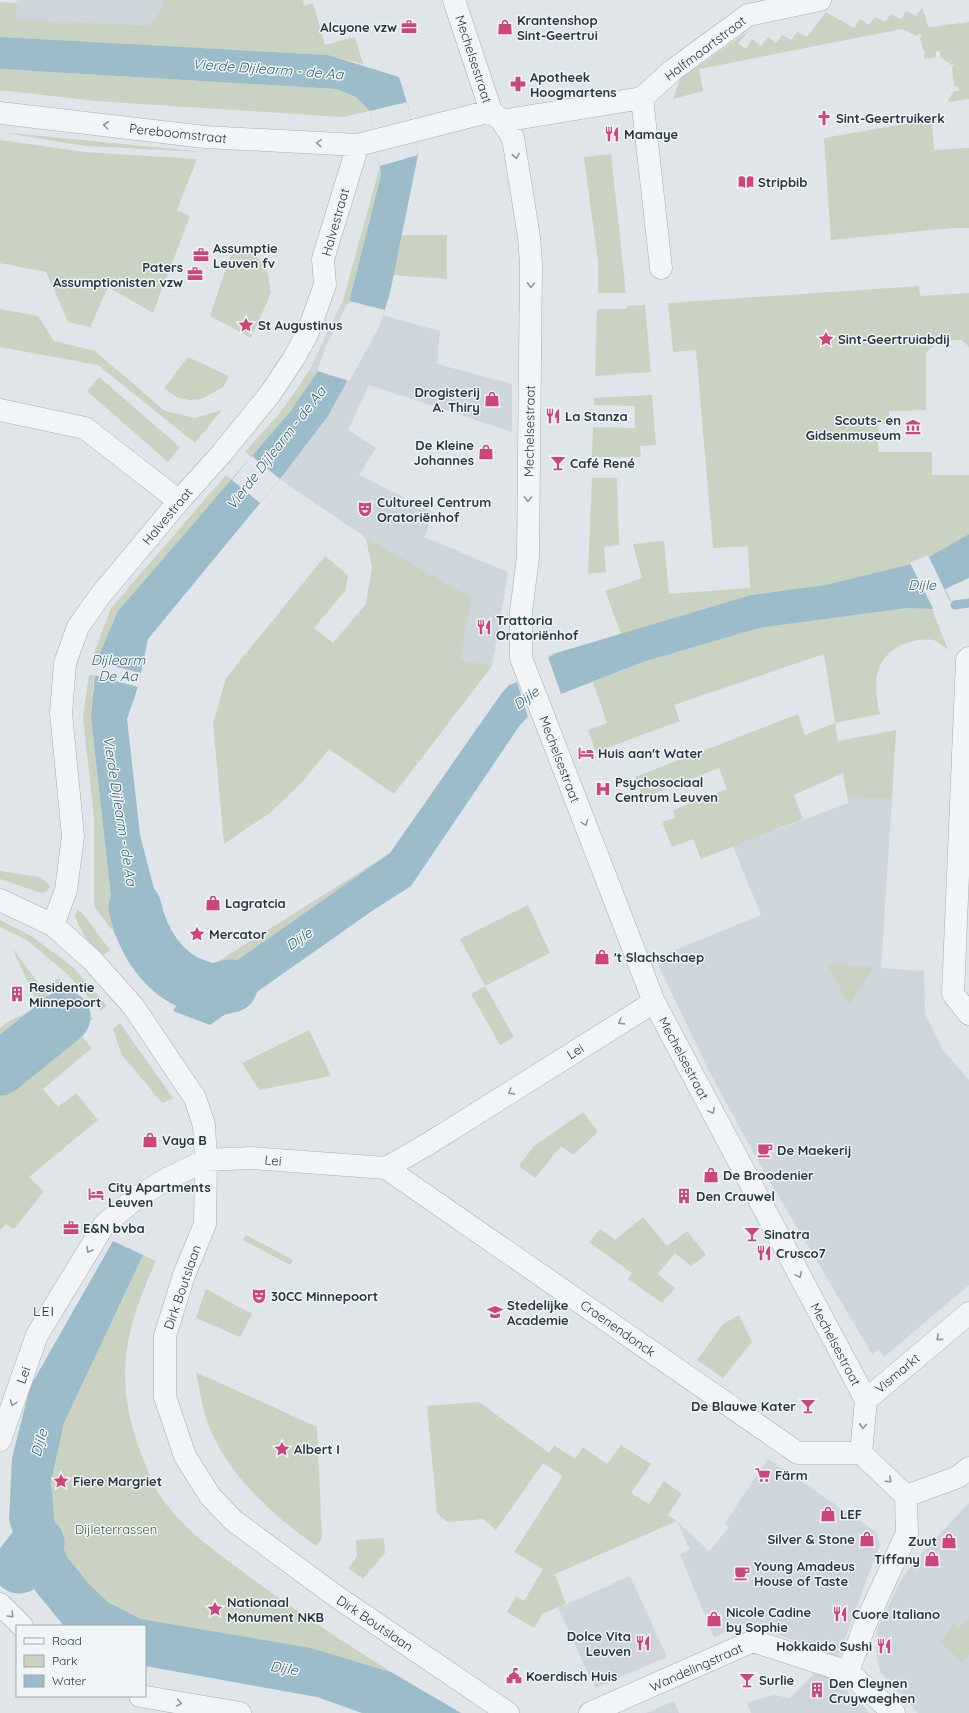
<svg xmlns="http://www.w3.org/2000/svg" width="969" height="1713" font-family="Quicksand,sans-serif">
  <style>
    .built { fill: #ced5db }
    .green { fill: #cad2c1 }
    .water { fill: #9bbcc8 }
    .pier { fill: #e0e5e9 }
    .lines { fill: none; stroke-linecap: round; stroke-linejoin: round }
    .stream { stroke: #9bbcc8; stroke-width: 9 }
    .river { stroke: #9bbcc8; stroke-width: 53 }
    .minor-casing { stroke: #a5adb3; stroke-width: 23 }
    .minor { stroke: #f2f5f7; stroke-width: 22 }
    .oneway { stroke: #8e969c }
    .labels { text-anchor: middle; stroke-width: 3; stroke-linejoin: round; paint-order: stroke }
    .poi-label { font-size: 13px; font-weight: bold; fill: #293740; stroke: #eff4f6; text-anchor: start }
    .street-label { font-size: 13px; fill: #293740; stroke: #eff4f6 }
    .park-label { font-size: 13px; fill: #465b36; stroke: #eff4f6 }
    .water-label { font-size: 14px; font-style: italic; fill: #336073; stroke: #eff4f6 }
    .neighbourhood-label { font-size: 14px; letter-spacing: 1px; fill: #1b2831; stroke: #eff4f6 }
  </style>
  <rect width="100%" height="100%" fill="#e0e5e9"/>
  <path class="built" d="M 17,0 L 200,0 L 198,49 L 15,39 Z
    M 341,304 L 440,331 L 437,364 L 512,384 L 512,432 L 369,385 L 348,430 L 376,448 L 359,475 L 434,513 L 424,537 L 508,572 L 492,666 L 415,766 L 333,644 L 366,604 L 372,567 L 366,538 L 280,479 L 328,416 L 316,374 L 309,371 Z
    M 847,797 L 892,799 L 881,968 L 924,971 L 925,1013 L 943,1050 L 969,1080 L 969,1285 L 884,1357 L 879,1350 L 872,1354 L 763,1170 L 710,1073 L 655,958 L 761,915 L 733,846 L 848,803 Z
    M 768,1459 L 876,1532 L 880,1544 L 838,1657 L 747,1623 L 714,1637 L 680,1554 L 690,1550 L 677,1521 L 709,1551 L 729,1527 L 725,1523 Z
    M 969,1503 L 969,1713 L 918,1713 L 880,1672 L 876,1651 L 877,1629 L 902,1578 L 917,1558 Z
    M 630,1576 L 667,1657 L 595,1688 L 558,1608 Z
    M 816,1672 L 825,1673 L 863,1705 L 869,1713 L 751,1713 L 747,1703 L 773,1695 L 790,1698 Z
    M 674,1701 L 679,1713 L 646,1713 Z"/>
  <path class="green" d="M 164,0 L 303,0 L 304,6 L 313,3 L 325,45 L 355,37 L 363,64 L 328,55 L 0,37 L 0,2 L 17,3 L 16,19 L 149,26 L 163,8 Z
    M 922,8 L 929,27 L 969,22 L 969,99 L 949,102 L 948,100 L 954,91 L 958,91 L 959,87 L 954,86 L 952,67 L 955,64 L 951,65 L 940,57 L 940,52 L 936,51 L 936,57 L 924,59 L 925,51 L 923,50 L 920,38 L 922,35 L 919,33 L 918,36 L 902,29 L 699,69 L 703,91 L 673,99 L 680,79 L 750,30 L 738,43 L 746,49 L 752,39 L 761,46 L 768,37 L 776,43 L 782,35 L 791,40 L 797,32 L 807,37 L 826,12 L 854,28 L 860,19 L 869,25 L 875,17 L 885,22 L 891,14 L 901,19 L 906,11 L 916,16 Z
    M 0,69 L 336,89 L 356,97 L 370,111 L 342,117 L 96,101 L 0,90 Z
    M 932,119 L 934,150 L 969,148 L 969,228 L 952,228 L 831,240 L 824,138 Z
    M 0,132 L 204,152 L 85,146 Z
    M 0,140 L 85,152 L 197,159 L 177,210 L 190,216 L 153,313 L 108,287 L 90,327 L 68,322 L 46,272 L 0,263 Z
    M 611,154 L 626,293 L 598,293 L 598,262 L 584,157 Z
    M 380,166 L 381,175 L 348,306 L 342,304 Z
    M 402,235 L 447,235 L 447,279 L 393,275 Z
    M 234,245 L 251,251 L 259,259 L 268,274 L 271,293 L 251,338 L 210,316 Z
    M 919,286 L 920,296 L 969,293 L 969,347 L 962,340 L 939,340 L 926,353 L 926,410 L 889,411 L 889,423 L 878,424 L 878,452 L 932,452 L 932,475 L 969,475 L 969,534 L 929,557 L 911,564 L 825,585 L 751,595 L 621,634 L 605,591 L 642,578 L 633,544 L 664,541 L 669,594 L 750,588 L 748,546 L 713,548 L 696,350 L 673,352 L 668,303 Z
    M 645,305 L 651,372 L 595,376 L 597,309 L 627,309 L 627,306 Z
    M 0,309 L 38,316 L 54,341 L 95,351 L 165,411 L 195,418 L 222,410 L 195,443 L 98,365 L 0,347 Z
    M 188,357 L 229,376 L 223,387 L 202,399 L 190,400 L 178,398 L 164,388 Z
    M 309,371 L 316,374 L 289,413 L 251,457 L 245,452 L 283,409 Z
    M 99,377 L 180,447 L 168,462 L 87,391 Z
    M 652,395 L 656,445 L 640,446 L 641,457 L 592,457 L 593,427 L 635,428 L 635,406 L 594,405 L 594,398 Z
    M 226,475 L 232,480 L 118,611 L 96,662 L 91,661 L 111,608 Z
    M 592,478 L 617,478 L 619,545 L 604,547 L 606,572 L 588,574 Z
    M 366,538 L 471,598 L 460,660 L 492,666 L 394,794 L 329,749 L 303,781 L 271,812 L 224,844 L 213,723 L 226,678 L 325,556 L 348,575 L 345,591 L 314,628 L 333,643 L 366,604 L 372,567 Z
    M 907,608 L 932,609 L 948,650 C 944,647 938,641 933,640 C 911,637 884,649 878,671 C 874,686 877,701 880,714 L 835,723 L 838,741 L 896,730 L 892,799 L 847,797 L 843,773 L 794,795 L 803,819 L 701,859 L 693,839 L 672,847 L 662,822 L 675,818 L 673,810 L 727,789 L 719,768 L 643,798 L 635,777 L 798,714 L 805,735 L 835,723 L 824,654 L 674,705 L 680,721 L 596,752 L 588,730 L 607,723 L 593,682 L 643,662 L 759,628 Z
    M 89,675 L 94,675 L 91,717 L 115,934 L 94,906 L 94,817 L 83,717 Z
    M 390,853 L 209,980 L 195,976 Z
    M 0,871 L 40,877 L 50,886 L 46,892 L 41,893 L 0,879 Z
    M 528,905 L 550,953 L 485,986 L 514,1037 L 500,1045 L 471,994 L 485,986 L 460,939 Z
    M 77,909 L 84,915 L 110,950 L 104,955 L 86,939 L 75,917 Z
    M 0,920 L 33,937 L 73,967 L 107,1006 L 101,1011 L 66,973 L 27,940 L 0,927 Z
    M 12,948 L 61,1013 L 0,1063 L 0,1028 L 6,1023 L 39,1006 Z
    M 827,963 L 874,967 L 849,1005 Z
    M 59,978 L 93,1018 L 87,1024 L 52,983 Z
    M 120,1023 L 173,1098 L 162,1103 L 122,1055 L 113,1029 Z
    M 309,1030 L 331,1076 L 259,1090 L 242,1063 Z
    M 77,1031 L 92,1048 L 43,1089 L 58,1107 L 76,1093 L 98,1120 L 29,1177 L 44,1191 L 14,1229 L 6,1224 L 0,1230 L 0,1096 Z
    M 583,1112 L 598,1132 L 573,1155 L 561,1146 L 535,1178 L 519,1166 L 534,1146 Z
    M 643,1217 L 667,1246 L 687,1231 L 706,1255 L 691,1266 L 675,1253 L 658,1274 L 675,1288 L 662,1303 L 628,1279 L 632,1273 L 589,1242 L 600,1229 L 615,1240 Z
    M 246,1235 L 293,1260 L 290,1265 L 243,1240 Z
    M 143,1255 L 156,1261 C 124,1331 113,1381 142,1456 C 148,1472 155,1490 166,1504 C 187,1532 215,1551 243,1572 C 291,1608 341,1640 391,1672 L 311,1648 L 141,1619 L 108,1602 L 90,1585 L 67,1557 L 55,1526 L 51,1482 L 64,1423 Z
    M 206,1289 L 252,1314 L 240,1337 L 196,1318 Z
    M 739,1315 L 752,1342 L 723,1378 L 697,1360 L 723,1324 Z
    M 196,1372 L 317,1427 L 322,1538 L 316,1546 C 271,1514 221,1469 205,1415 C 201,1401 199,1386 196,1372 Z
    M 479,1402 L 549,1453 L 554,1445 L 575,1459 L 583,1447 L 607,1464 L 621,1445 L 651,1464 L 631,1493 L 649,1504 L 664,1481 L 682,1494 L 668,1515 L 677,1521 L 555,1574 L 566,1604 L 542,1614 L 534,1628 L 507,1612 L 516,1596 L 524,1601 L 543,1569 L 514,1552 L 563,1476 L 543,1463 L 496,1530 L 483,1519 L 448,1522 L 437,1514 L 427,1406 Z
    M 384,1538 L 385,1553 L 363,1579 L 348,1568 L 357,1556 L 356,1540 Z
    M 969,1618 L 969,1654 L 962,1662 L 941,1642 L 954,1623 L 959,1628 Z"/>
  <path class="water" d="M 0,37 L 328,55 L 399,77 L 408,106 L 418,155 L 390,293 L 383,315 L 328,416 L 280,479 L 148,639 L 138,687 L 127,719 L 140,835 L 160,912 L 177,959 L 158,990 L 115,934 L 91,717 L 96,662 L 118,611 L 289,413 L 316,374 L 348,306 L 381,175 L 380,166 L 370,111 L 356,97 L 336,89 L 0,69 Z
    M 969,534 L 969,578 L 945,589 L 951,601 L 932,609 L 907,608 L 759,628 L 643,662 L 561,694 L 544,704 L 520,725 L 411,886 L 372,911 L 210,1025 L 173,1011 L 195,976 L 209,980 L 390,853 L 501,694 L 509,685 L 517,682 L 543,657 L 751,595 L 825,585 L 911,564 L 929,557 Z
    M 113,1241 L 143,1255 L 64,1423 L 51,1482 L 55,1526 L 67,1557 L 90,1585 L 108,1602 L 141,1619 L 311,1648 L 391,1672 L 461,1713 L 362,1713 L 317,1697 L 145,1666 L 145,1626 L 64,1626 L 28,1582 L 9,1520 L 12,1458 L 30,1387 Z"/>
  <path class="pier" d="M 407,102 L 418,155 L 380,166 L 370,111 Z
    M 349,301 L 385,310 L 377,331 L 349,381 L 317,371 L 327,344 Z
    M 252,456 L 280,479 L 260,503 L 232,480 Z
    M 928,555 L 951,603 L 934,610 L 910,563 Z
    M 556,654 L 548,657 L 561,694 L 520,725 L 528,717 L 517,682 L 509,685 L 516,680 L 540,657 Z
    M 96,662 L 141,673 L 138,687 L 94,675 Z"/>
  <g class="lines">
    <path class="stream" d="M 955,605 L 969,603"/>
    <path class="river" d="M 135,907 C 142,941 164,976 198,986 C 201,987 206,990 210,990 C 216,990 224,987 231,986
      M 0,1069 L 64,1017
      M 19,1567 L 38,1543"/>
    <defs>
      <path id="minor" d="M 454,0 L 491,111 L 502,121 L 513,138 L 529,237 L 531,264 L 528,557 L 521,612 L 521,658 L 654,1002 L 866,1400
        M 642,98 L 661,268
        M 0,113 L 205,137 L 358,145
        M 502,121 L 642,98 L 673,70 L 748,15 L 820,0
        M 0,410 L 85,428 L 179,501
        M 969,658 L 967,660 L 953,994 L 969,1014
        M 0,900 L 53,925 L 92,960 L 133,1006 L 195,1098 L 204,1125 L 206,1160 L 205,1224 L 184,1275 L 165,1336 L 165,1397 L 185,1456 L 210,1496 L 234,1521 L 337,1597 L 508,1713
        M 53,925 L 66,890 L 73,836 L 61,713 L 65,663 L 78,627 L 99,597 L 179,501 L 222,453 L 270,394 L 294,358 L 308,332 L 325,285 L 323,259 L 358,145 L 491,111
        M 386,1168 L 798,1453 L 861,1453
        M 0,1440 L 37,1335 L 104,1225 L 136,1198 L 167,1179 L 206,1160 L 251,1158 L 386,1168 L 428,1144 L 654,1002
        M 861,1453 L 906,1496 L 907,1533 L 864,1627 L 848,1672 L 894,1713
        M 861,1453 L 866,1400 L 969,1313
        M 906,1496 L 958,1477 L 969,1468
        M 0,1604 L 22,1626
        M 140,1696 L 240,1713
        M 590,1713 L 753,1641 L 848,1672"/>
    </defs>
    <use href="#minor" class="minor-casing"/>
    <use href="#minor" class="minor"/>
  </g>
  <defs><path id="oneway-chevron" d="M-2-3.5L2.5 0L-2 3.5" fill="none" stroke-width="1.6" stroke-linecap="round" stroke-linejoin="round"/></defs>
  <g class="oneway">
    <use href="#oneway-chevron" transform="translate(106 125) rotate(-173)"/>
    <use href="#oneway-chevron" transform="translate(319 143) rotate(-177)"/>
    <use href="#oneway-chevron" transform="translate(516 156) rotate(81)"/>
    <use href="#oneway-chevron" transform="translate(531 285) rotate(91)"/>
    <use href="#oneway-chevron" transform="translate(528 499) rotate(91)"/>
    <use href="#oneway-chevron" transform="translate(585 823) rotate(69)"/>
    <use href="#oneway-chevron" transform="translate(621 1022) rotate(148)"/>
    <use href="#oneway-chevron" transform="translate(511 1092) rotate(148)"/>
    <use href="#oneway-chevron" transform="translate(712 1111) rotate(62)"/>
    <use href="#oneway-chevron" transform="translate(89 1250) rotate(121)"/>
    <use href="#oneway-chevron" transform="translate(799 1275) rotate(62)"/>
    <use href="#oneway-chevron" transform="translate(939 1338) rotate(140)"/>
    <use href="#oneway-chevron" transform="translate(13 1403) rotate(110)"/>
    <use href="#oneway-chevron" transform="translate(863 1426) rotate(95)"/>
    <use href="#oneway-chevron" transform="translate(889 1480) rotate(43)"/>
    <use href="#oneway-chevron" transform="translate(11 1615) rotate(45)"/>
    <use href="#oneway-chevron" transform="translate(179 1703) rotate(10)"/>
  </g>
  <defs>
    <symbol id="office-bare" viewBox="-9 -9 18 18"><path d="M-6-3h4V-5.5h4V-3h4V5H-6ZM-1-4.5V-3h2v-1.5ZM-6 0V1H6V0Z" fill="#cd467b" stroke="#eff4f6" stroke-width="2.5" paint-order="stroke"/></symbol>
    <symbol id="shop-bare" viewBox="-9 -9 18 18"><path d="M-5-2.5h2.3a2.7 3.5 0 0 1 5.4 0H5L5.5 6h-11ZM-1.5-2.5h3a1.5 2.3 0 0 0-3 0Z" fill="#cd467b" stroke="#eff4f6" stroke-width="2.5" paint-order="stroke"/></symbol>
    <symbol id="pharmacy-bare" viewBox="-9 -9 18 18"><path d="M-2-6h4v4h4v4h-4v4h-4v-4h-4v-4h4Z" fill="#cd467b" stroke="#eff4f6" stroke-width="2.5" paint-order="stroke"/></symbol>
    <symbol id="church-bare" viewBox="-9 -9 18 18"><path d="M-1.2-6h2.4v3.5h3.3v2.4h-3.3V6h-2.4V-.1h-3.3v-2.4h3.3Z" fill="#cd467b" stroke="#eff4f6" stroke-width="2.5" paint-order="stroke"/></symbol>
    <symbol id="restaurant-bare" viewBox="-9 -9 18 18"><path d="M-5-6h1v4h1v-4h1v4h1v-4h1v5L-1.5 .5V6h-2V.5L-5-1ZM5-6V6H3V1.5H1.5Q1.5-4 5-6Z" fill="#cd467b" stroke="#eff4f6" stroke-width="2.5" paint-order="stroke"/></symbol>
    <symbol id="library-bare" viewBox="-9 -9 18 18"><path d="M-6-4Q-3-5.5-.7-3.5V5Q-3 3-6 4ZM6-4Q3-5.5 .7-3.5V5Q3 3 6 4Z" fill="#cd467b" stroke="#eff4f6" stroke-width="2.5" paint-order="stroke"/></symbol>
    <symbol id="sight-bare" viewBox="-9 -9 18 18"><path d="M0-6L1.8-2.2L6-1.7L2.9 1.2L3.7 5.4L0 3.3L-3.7 5.4L-2.9 1.2L-6-1.7L-1.8-2.2Z" fill="#cd467b" stroke="#eff4f6" stroke-width="2.5" paint-order="stroke"/></symbol>
    <symbol id="museum-bare" viewBox="-9 -9 18 18"><path d="M0-6L6-3V-2H-6V-3ZM-5-1h2V3h-2ZM-1-1h2V3h-2ZM3-1h2V3H3ZM-6 4H6V6H-6Z" fill="#cd467b" stroke="#eff4f6" stroke-width="2.5" paint-order="stroke"/></symbol>
    <symbol id="bar-bare" viewBox="-9 -9 18 18"><path d="M-6-5H6L.8 .8V4.5H3.5V6h-7V4.5H-.8V.8Z" fill="#cd467b" stroke="#eff4f6" stroke-width="2.5" paint-order="stroke"/></symbol>
    <symbol id="theatre-bare" viewBox="-9 -9 18 18"><path d="M-5-5.5Q0-4 5-5.5V0Q5 5 0 6Q-5 5-5 0ZM-3.3-2.5H-1v1.5H-3.3ZM1-2.5H3.3v1.5H1ZM-2.8 1Q0 5.5 2.8 1Z" fill="#cd467b" stroke="#eff4f6" stroke-width="2.5" paint-order="stroke"/></symbol>
    <symbol id="hotel-bare" viewBox="-9 -9 18 18"><path d="M-6-4.5h1.5V1H6V5H4.5V3h-9V5H-6ZM-4 0a1.8 1.8 0 1 1 3.6 0ZM.5 0V-2.5h3Q6-2.5 6 0Z" fill="#cd467b" stroke="#eff4f6" stroke-width="2.5" paint-order="stroke"/></symbol>
    <symbol id="hospital-bare" viewBox="-9 -9 18 18"><path d="M-5-5h3v3.5h4V-5h3V5h-3V1.5h-4V5h-3Z" fill="#cd467b" stroke="#eff4f6" stroke-width="2.5" paint-order="stroke"/></symbol>
    <symbol id="building-bare" viewBox="-9 -9 18 18"><path d="M-4-6H4V6H1V3H-1V6H-4ZM-2.5-4.3h1.7v1.8h-1.7ZM.8-4.3h1.7v1.8H.8ZM-2.5-1h1.7V.8h-1.7ZM.8-1h1.7V.8H.8Z" fill="#cd467b" stroke="#eff4f6" stroke-width="2.5" paint-order="stroke"/></symbol>
    <symbol id="cafe-bare" viewBox="-9 -9 18 18"><path d="M-5.5-4.5H6V0H3Q3 3.5 0 3.5H-2.5Q-5.5 3.5-5.5 0ZM3-3.2v2h1.7v-2ZM-6 4.5H4V6H-6Z" fill="#cd467b" stroke="#eff4f6" stroke-width="2.5" paint-order="stroke"/></symbol>
    <symbol id="school-bare" viewBox="-9 -9 18 18"><path d="M0-5L7-2L0 1L-7-2ZM-4 1L0 2.5L4 1V4Q0 6-4 4Z" fill="#cd467b" stroke="#eff4f6" stroke-width="2.5" paint-order="stroke"/></symbol>
    <symbol id="supermarket-bare" viewBox="-9 -9 18 18"><path d="M-6-5.5h2.5l.6 2H6L4.5 2H-2.5L-4.4-4H-6ZM-1.5 3.2a1.3 1.3 0 1 0 .1 0ZM3 3.2a1.3 1.3 0 1 0 .1 0Z" fill="#cd467b" stroke="#eff4f6" stroke-width="2.5" paint-order="stroke"/></symbol>
    <symbol id="civic-bare" viewBox="-9 -9 18 18"><path d="M-.6-6.5H3V-4.5H.6V-3L4-1V1h2V6H-6V1h2V-1L-.6-3ZM-1.2 2.5V6h2.4V2.5Z" fill="#cd467b" stroke="#eff4f6" stroke-width="2.5" paint-order="stroke"/></symbol>
  </defs>
  <g fill-rule="evenodd">
    <use href="#office-bare" x="398" y="16" width="22" height="22"/>
    <use href="#shop-bare" x="494" y="16" width="22" height="22"/>
    <use href="#pharmacy-bare" x="507" y="73" width="22" height="22"/>
    <use href="#church-bare" x="813" y="107" width="22" height="22"/>
    <use href="#restaurant-bare" x="601" y="123" width="22" height="22"/>
    <use href="#library-bare" x="735" y="171" width="22" height="22"/>
    <use href="#office-bare" x="190" y="244" width="22" height="22"/>
    <use href="#office-bare" x="184" y="263" width="22" height="22"/>
    <use href="#sight-bare" x="235" y="314" width="22" height="22"/>
    <use href="#sight-bare" x="815" y="328" width="22" height="22"/>
    <use href="#shop-bare" x="481" y="388" width="22" height="22"/>
    <use href="#restaurant-bare" x="542" y="405" width="22" height="22"/>
    <use href="#museum-bare" x="902" y="416" width="22" height="22"/>
    <use href="#shop-bare" x="475" y="441" width="22" height="22"/>
    <use href="#bar-bare" x="547" y="452" width="22" height="22"/>
    <use href="#theatre-bare" x="354" y="498" width="22" height="22"/>
    <use href="#restaurant-bare" x="473" y="616" width="22" height="22"/>
    <use href="#hotel-bare" x="575" y="742" width="22" height="22"/>
    <use href="#hospital-bare" x="592" y="778" width="22" height="22"/>
    <use href="#shop-bare" x="202" y="892" width="22" height="22"/>
    <use href="#sight-bare" x="186" y="923" width="22" height="22"/>
    <use href="#shop-bare" x="591" y="946" width="22" height="22"/>
    <use href="#building-bare" x="6" y="983" width="22" height="22"/>
    <use href="#shop-bare" x="139" y="1129" width="22" height="22"/>
    <use href="#cafe-bare" x="754" y="1139" width="22" height="22"/>
    <use href="#shop-bare" x="700" y="1164" width="22" height="22"/>
    <use href="#hotel-bare" x="85" y="1183" width="22" height="22"/>
    <use href="#building-bare" x="673" y="1185" width="22" height="22"/>
    <use href="#office-bare" x="60" y="1217" width="22" height="22"/>
    <use href="#bar-bare" x="741" y="1223" width="22" height="22"/>
    <use href="#restaurant-bare" x="753" y="1242" width="22" height="22"/>
    <use href="#theatre-bare" x="248" y="1285" width="22" height="22"/>
    <use href="#school-bare" x="484" y="1301" width="22" height="22"/>
    <use href="#bar-bare" x="797" y="1395" width="22" height="22"/>
    <use href="#sight-bare" x="271" y="1438" width="22" height="22"/>
    <use href="#supermarket-bare" x="752" y="1464" width="22" height="22"/>
    <use href="#sight-bare" x="50" y="1470" width="22" height="22"/>
    <use href="#shop-bare" x="817" y="1503" width="22" height="22"/>
    <use href="#shop-bare" x="856" y="1528" width="22" height="22"/>
    <use href="#shop-bare" x="938" y="1530" width="22" height="22"/>
    <use href="#shop-bare" x="921" y="1548" width="22" height="22"/>
    <use href="#cafe-bare" x="731" y="1562" width="22" height="22"/>
    <use href="#sight-bare" x="204" y="1598" width="22" height="22"/>
    <use href="#restaurant-bare" x="829" y="1603" width="22" height="22"/>
    <use href="#shop-bare" x="703" y="1608" width="22" height="22"/>
    <use href="#restaurant-bare" x="632" y="1632" width="22" height="22"/>
    <use href="#restaurant-bare" x="873" y="1635" width="22" height="22"/>
    <use href="#civic-bare" x="503" y="1665" width="22" height="22"/>
    <use href="#bar-bare" x="736" y="1669" width="22" height="22"/>
    <use href="#building-bare" x="806" y="1679" width="22" height="22"/>
  </g>
  <g class="labels">
    <g class="poi-label">
      <text x="517" y="25">Krantenshop<tspan x="517" dy="15">Sint-Geertrui</tspan></text>
      <text x="397" y="32" text-anchor="end">Alcyone vzw</text>
      <text x="530" y="82">Apotheek<tspan x="530" dy="15">Hoogmartens</tspan></text>
      <text x="836" y="123">Sint-Geertruikerk</text>
      <text x="624" y="139">Mamaye</text>
      <text x="758" y="187">Stripbib</text>
      <text x="213" y="253">Assumptie<tspan x="213" dy="15">Leuven fv</tspan></text>
      <text x="183" y="272" text-anchor="end">Paters<tspan x="183" dy="15">Assumptionisten vzw</tspan></text>
      <text x="258" y="330">St Augustinus</text>
      <text x="838" y="344">Sint-Geertruiabdij</text>
      <text x="480" y="397" text-anchor="end">Drogisterij<tspan x="480" dy="15">A. Thiry</tspan></text>
      <text x="565" y="421">La Stanza</text>
      <text x="901" y="425" text-anchor="end">Scouts- en<tspan x="901" dy="15">Gidsenmuseum</tspan></text>
      <text x="474" y="450" text-anchor="end">De Kleine<tspan x="474" dy="15">Johannes</tspan></text>
      <text x="570" y="468">Café René</text>
      <text x="377" y="507">Cultureel Centrum<tspan x="377" dy="15">Oratoriënhof</tspan></text>
      <text x="496" y="625">Trattoria<tspan x="496" dy="15">Oratoriënhof</tspan></text>
      <text x="598" y="758">Huis aan't Water</text>
      <text x="615" y="787">Psychosociaal<tspan x="615" dy="15">Centrum Leuven</tspan></text>
      <text x="225" y="908">Lagratcia</text>
      <text x="209" y="939">Mercator</text>
      <text x="614" y="962">'t Slachschaep</text>
      <text x="29" y="992">Residentie<tspan x="29" dy="15">Minnepoort</tspan></text>
      <text x="162" y="1145">Vaya B</text>
      <text x="777" y="1155">De Maekerij</text>
      <text x="723" y="1180">De Broodenier</text>
      <text x="108" y="1192">City Apartments<tspan x="108" dy="15">Leuven</tspan></text>
      <text x="696" y="1201">Den Crauwel</text>
      <text x="83" y="1233">E&amp;N bvba</text>
      <text x="764" y="1239">Sinatra</text>
      <text x="776" y="1258">Crusco7</text>
      <text x="271" y="1301">30CC Minnepoort</text>
      <text x="507" y="1310">Stedelijke<tspan x="507" dy="15">Academie</tspan></text>
      <text x="796" y="1411" text-anchor="end">De Blauwe Kater</text>
      <text x="294" y="1454">Albert I</text>
      <text x="775" y="1480">Färm</text>
      <text x="73" y="1486">Fiere Margriet</text>
      <text x="840" y="1519">LEF</text>
      <text x="855" y="1544" text-anchor="end">Silver &amp; Stone</text>
      <text x="937" y="1546" text-anchor="end">Zuut</text>
      <text x="920" y="1564" text-anchor="end">Tiffany</text>
      <text x="754" y="1571">Young Amadeus<tspan x="754" dy="15">House of Taste</tspan></text>
      <text x="227" y="1607">Nationaal<tspan x="227" dy="15">Monument NKB</tspan></text>
      <text x="726" y="1617">Nicole Cadine<tspan x="726" dy="15">by Sophie</tspan></text>
      <text x="852" y="1619">Cuore Italiano</text>
      <text x="631" y="1641" text-anchor="end">Dolce Vita<tspan x="631" dy="15">Leuven</tspan></text>
      <text x="872" y="1651" text-anchor="end">Hokkaido Sushi</text>
      <text x="526" y="1681">Koerdisch Huis</text>
      <text x="759" y="1685">Surlie</text>
      <text x="829" y="1688">Den Cleynen<tspan x="829" dy="15">Cruywaeghen</tspan></text>
    </g>
    <g class="street-label">
      <text transform="translate(705 48) rotate(-37)" y="5">Halfmaartstraat</text>
      <text transform="translate(474 59) rotate(72)" y="5">Mechelsestraat</text>
      <text transform="translate(178 133) rotate(6)" y="5">Pereboomstraat</text>
      <text transform="translate(335 222) rotate(-74)" y="5">Halvestraat</text>
      <text transform="translate(529 431) rotate(-89)" y="5">Mechelsestraat</text>
      <text transform="translate(167 516) rotate(-50)" y="5">Halvestraat</text>
      <text transform="translate(560 759) rotate(69)" y="5">Mechelsestraat</text>
      <text transform="translate(575 1051) rotate(-32)" y="5">Lei</text>
      <text transform="translate(684 1058) rotate(62)" y="5">Mechelsestraat</text>
      <text transform="translate(273 1160) rotate(4)" y="5">Lei</text>
      <text transform="translate(182 1287) rotate(-71)" y="5">Dirk Boutslaan</text>
      <text transform="translate(618 1328) rotate(35)" y="5">Craenendonck</text>
      <text transform="translate(836 1344) rotate(62)" y="5">Mechelsestraat</text>
      <text transform="translate(897 1373) rotate(-40)" y="5">Vismarkt</text>
      <text transform="translate(23 1375) rotate(-70)" y="5">Lei</text>
      <text transform="translate(375 1623) rotate(34)" y="5">Dirk Boutslaan</text>
      <text transform="translate(696 1667) rotate(-24)" y="5">Wandelingstraat</text>
    </g>
    <g class="park-label">
      <text x="116" y="1534">Dijleterrassen</text>
    </g>
    <g class="water-label">
      <text transform="translate(268 69) rotate(4)" y="5">Vierde Dijlearm - de Aa</text>
      <text transform="translate(276 448) rotate(-52)" y="5">Vierde Dijlearm - de Aa</text>
      <text x="922" y="590">Dijle</text>
      <text x="118" y="665">Dijlearm<tspan x="118" dy="16">De Aa</tspan></text>
      <text transform="translate(526 698) rotate(-37)" y="5">Dijle</text>
      <text transform="translate(120 811) rotate(81)" y="5">Vierde Dijlearm - de Aa</text>
      <text transform="translate(299 939) rotate(-34)" y="5">Dijle</text>
      <text transform="translate(39 1443) rotate(-75)" y="5">Dijle</text>
      <text transform="translate(284 1668) rotate(9)" y="5">Dijle</text>
    </g>
    <g class="neighbourhood-label">
      <text x="44" y="1316">LEI</text>
    </g>
  </g>
  <rect x="16" y="1625" width="130" height="72" fill="#eff4f6" stroke="#a0a8ad"/>
  <rect x="24" y="1638" width="20" height="6" fill="#f2f5f7" stroke="#a0a8ad"/>
  <text x="52" y="1645" font-size="12" fill="#293740">Road</text>
  <rect x="24" y="1655" width="20" height="12" fill="#cad2c1" stroke="#a0a8ad"/>
  <text x="52" y="1665" font-size="12" fill="#293740">Park</text>
  <rect x="24" y="1675" width="20" height="12" fill="#9bbcc8" stroke="#a0a8ad"/>
  <text x="52" y="1685" font-size="12" fill="#293740">Water</text>
</svg>
